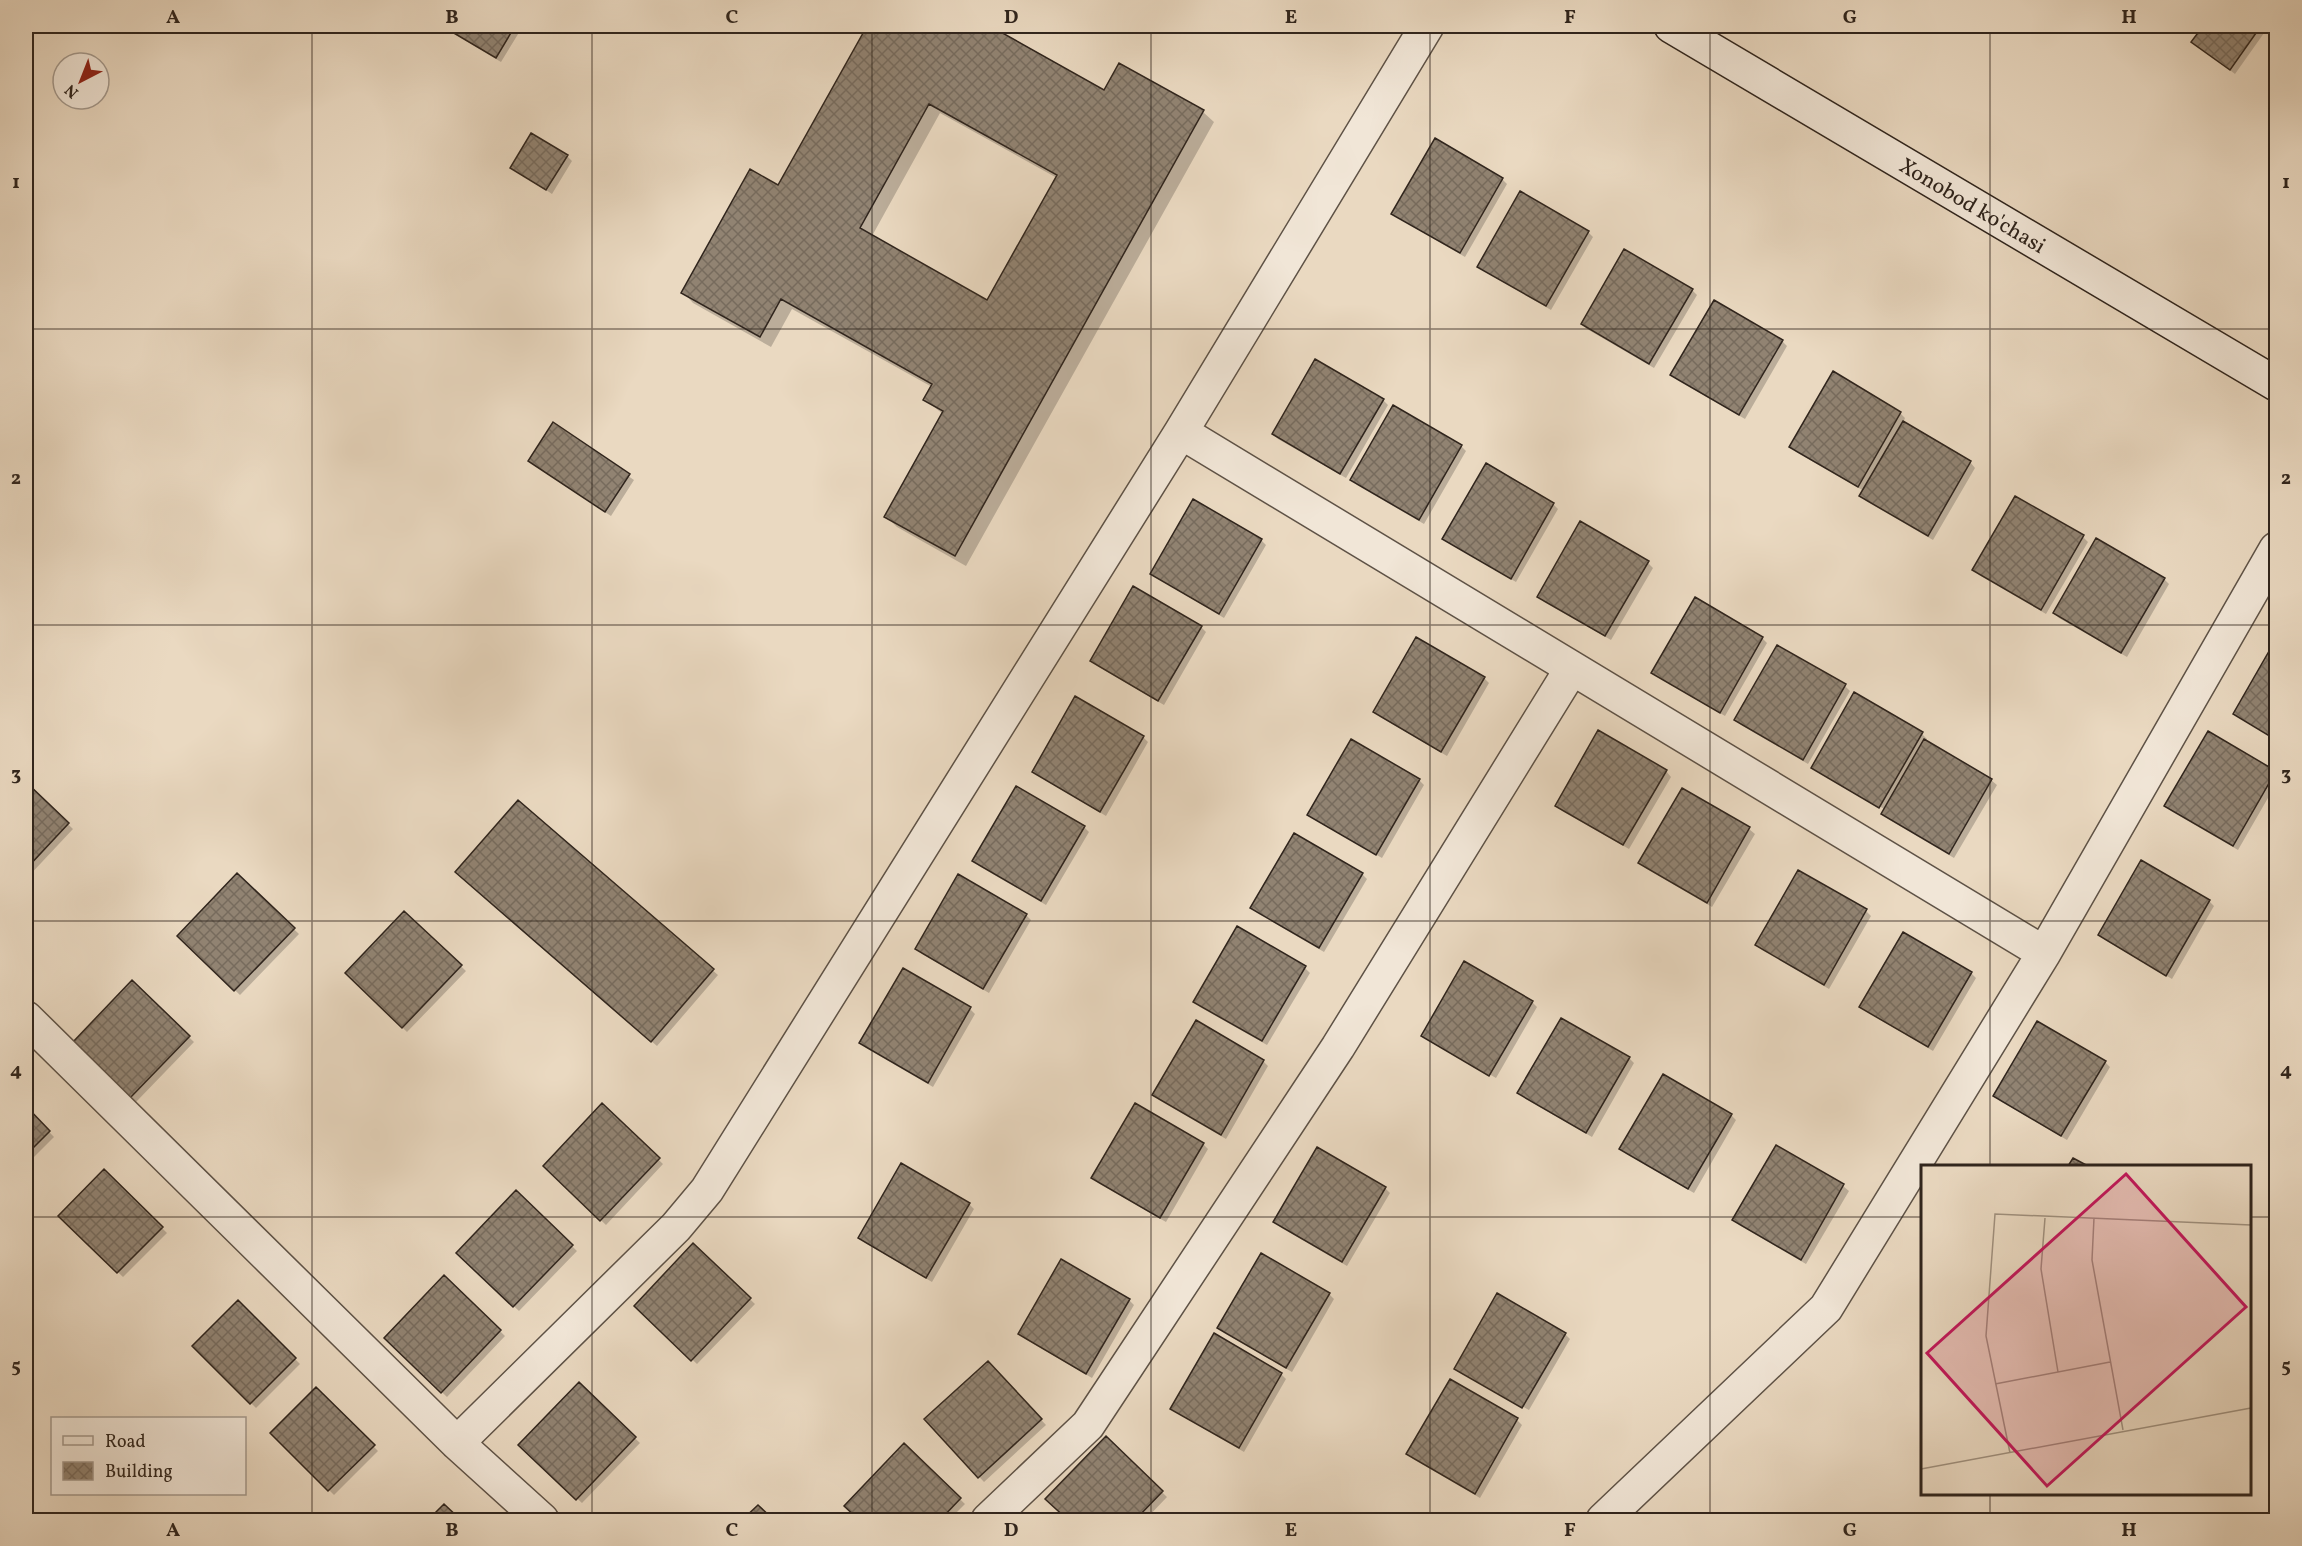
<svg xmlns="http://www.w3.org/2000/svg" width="2302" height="1546" font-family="Vollkorn,serif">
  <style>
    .shadow { fill: #0003; fill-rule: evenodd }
    .building { fill: url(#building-cross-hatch); stroke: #30251d; stroke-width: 1.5; fill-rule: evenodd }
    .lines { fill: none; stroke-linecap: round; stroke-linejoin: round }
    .minor-casing { stroke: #5e5246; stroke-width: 36 }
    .secondary-casing { stroke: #30251d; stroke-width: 36 }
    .minor { stroke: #f1e6d7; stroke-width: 33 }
    .secondary { stroke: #f1e6d7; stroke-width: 33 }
    .grid { fill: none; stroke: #30251d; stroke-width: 1.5; stroke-opacity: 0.55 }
    .labels { text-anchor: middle; stroke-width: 6; stroke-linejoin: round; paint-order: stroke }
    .street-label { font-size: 22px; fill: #30251d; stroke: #f1e6d7 }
    .inset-road { fill: none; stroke: #a0917f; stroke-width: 1.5 }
    .view { fill: #c2185b; fill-opacity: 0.15; stroke: #c2185b; stroke-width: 3 }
    .inset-edge { fill: none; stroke: #30251d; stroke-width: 3 }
    .neatline { fill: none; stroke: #30251d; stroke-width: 2 }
    .grid-label { font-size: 20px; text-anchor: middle; font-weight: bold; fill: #30251d }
  </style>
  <defs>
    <pattern id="building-cross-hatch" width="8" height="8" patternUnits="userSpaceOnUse" patternTransform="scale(1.5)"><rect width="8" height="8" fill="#918372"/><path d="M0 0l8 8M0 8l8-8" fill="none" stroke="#776b5d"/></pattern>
  </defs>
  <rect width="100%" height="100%" fill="#ead9c1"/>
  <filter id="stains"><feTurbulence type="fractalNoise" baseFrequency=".00333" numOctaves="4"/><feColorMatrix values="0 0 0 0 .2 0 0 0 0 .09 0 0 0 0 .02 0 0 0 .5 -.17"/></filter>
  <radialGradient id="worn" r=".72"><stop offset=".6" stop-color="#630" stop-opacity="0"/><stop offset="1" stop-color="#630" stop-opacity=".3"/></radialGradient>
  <path class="shadow" d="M 258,26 L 267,26 L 265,30 Z
    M 451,26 L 523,26 L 501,62 L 454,34 L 449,29 Z
    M 869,26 L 992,26 L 991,28 L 1105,92 L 1203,112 L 1214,122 L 966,566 L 897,527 L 886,516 L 943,414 L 925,400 L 932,387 L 792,309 L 771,347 L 693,303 L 683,292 L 779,187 ZM 940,113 L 1057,178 L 988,302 L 872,236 Z
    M 2083,26 L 2095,26 L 2092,31 Z
    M 2205,26 L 2269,26 L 2235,74 L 2193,42 Z
    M 567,156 L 572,161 L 552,194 L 512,167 Z
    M 1502,179 L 1507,184 L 1465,257 L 1398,218 L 1393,213 Z
    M 1521,193 L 1588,232 L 1593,237 L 1551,310 L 1484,271 L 1479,266 Z
    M 1692,290 L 1697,295 L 1654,368 L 1587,329 L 1582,324 Z
    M 1782,341 L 1787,346 L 1745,419 L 1677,380 L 1672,375 Z
    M 1383,400 L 1388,405 L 1346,478 L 1278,439 L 1273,434 Z
    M 1900,413 L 1905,418 L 1903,423 L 1970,462 L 1975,468 L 1933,540 L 1866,501 L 1861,496 L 1864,491 L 1796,452 L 1791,447 Z
    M 553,424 L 634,480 L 611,516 L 535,466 Z
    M 1461,446 L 1466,451 L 1424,524 L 1357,485 L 1352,480 Z
    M 1194,501 L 1261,540 L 1266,545 L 1224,618 L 1157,578 L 1152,573 Z
    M 1553,504 L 1558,509 L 1516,582 L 1449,543 L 1444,538 Z
    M 2083,537 L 2088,542 L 2046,614 L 1979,575 L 1974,570 Z
    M 1648,563 L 1653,568 L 1611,640 L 1544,602 L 1539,597 Z
    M 2164,579 L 2169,584 L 2127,657 L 2059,618 L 2054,613 Z
    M 1695,599 L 1762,638 L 1767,643 L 1725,716 L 1658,677 L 1653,672 Z
    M 1201,627 L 1206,632 L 1164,705 L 1097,666 L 1092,661 Z
    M 2276,642 L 2276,740 L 2235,714 Z
    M 1484,678 L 1489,683 L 1447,756 L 1380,717 L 1375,712 Z
    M 1845,686 L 1850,691 L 1808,764 L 1741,725 L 1736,720 Z
    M 1599,732 L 1666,771 L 1671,777 L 1629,849 L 1562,811 L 1557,806 Z
    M 2208,733 L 2276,773 L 2276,784 L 2238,850 L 2171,811 L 2166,806 Z
    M 1922,734 L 1927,739 L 1925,742 L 1991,780 L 1997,785 L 1954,858 L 1888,819 L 1882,814 L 1886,810 L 1812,768 Z
    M 1143,737 L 1148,742 L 1106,816 L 1039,776 L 1034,771 Z
    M 1419,780 L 1424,785 L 1382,858 L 1314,819 L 1309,814 Z
    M 26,784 L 73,829 L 26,879 Z
    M 1682,790 L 1749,829 L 1755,834 L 1712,907 L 1645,868 L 1640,863 Z
    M 518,802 L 718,975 L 657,1046 L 462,877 Z
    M 1084,827 L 1089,832 L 1046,905 L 979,866 L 974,861 Z
    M 1362,874 L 1367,879 L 1324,952 L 1257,913 L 1252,908 Z
    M 237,875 L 299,934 L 240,995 L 179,936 Z
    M 2209,901 L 2214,906 L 2172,979 L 2105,940 L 2100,935 Z
    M 1866,911 L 1871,916 L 1829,989 L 1762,950 L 1757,945 Z
    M 404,913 L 466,971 L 407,1032 L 347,973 Z
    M 1026,915 L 1031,920 L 989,993 L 922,954 L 917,949 Z
    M 1305,968 L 1310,973 L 1267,1045 L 1200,1007 L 1195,1002 Z
    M 903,970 L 970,1009 L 975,1014 L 933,1087 L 866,1048 L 861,1043 Z
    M 1971,973 L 1976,978 L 1933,1051 L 1866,1011 L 1861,1006 Z
    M 132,983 L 194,1042 L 136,1102 L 74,1043 Z
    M 1532,1002 L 1537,1007 L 1496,1078 L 1423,1036 Z
    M 1196,1022 L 1263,1061 L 1268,1066 L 1226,1139 L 1159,1100 L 1154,1095 Z
    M 1629,1058 L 1634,1063 L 1592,1137 L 1524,1098 L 1519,1092 Z
    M 2105,1062 L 2110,1067 L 2067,1140 L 2000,1101 L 1995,1096 Z
    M 602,1105 L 663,1164 L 606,1225 L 545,1166 Z
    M 26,1108 L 54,1137 L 26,1165 Z
    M 1731,1115 L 1736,1120 L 1694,1193 L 1626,1154 L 1621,1149 Z
    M 1203,1144 L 1208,1149 L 1166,1222 L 1098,1183 L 1093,1178 Z
    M 1776,1147 L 1843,1186 L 1849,1191 L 1806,1264 L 1739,1225 L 1734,1220 Z
    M 104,1171 L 167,1233 L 123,1277 L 60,1216 Z
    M 1385,1188 L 1390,1193 L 1347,1266 L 1280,1227 L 1275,1222 Z
    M 516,1192 L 577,1251 L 519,1311 L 458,1253 Z
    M 969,1204 L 974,1209 L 932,1282 L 865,1243 L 860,1238 Z
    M 693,1245 L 755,1304 L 697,1364 L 636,1306 Z
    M 444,1277 L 505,1336 L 447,1397 L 386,1338 Z
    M 1329,1294 L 1334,1299 L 1292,1372 L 1224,1333 L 1219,1328 Z
    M 1129,1300 L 1134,1305 L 1092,1378 L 1025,1339 L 1020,1334 Z
    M 238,1302 L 300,1364 L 256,1408 L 194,1346 Z
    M 1565,1334 L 1570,1339 L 1529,1410 L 1455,1368 Z
    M 1214,1335 L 1281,1374 L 1286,1379 L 1244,1452 L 1177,1413 L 1172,1408 Z
    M 988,1363 L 1046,1425 L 984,1482 L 926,1420 Z
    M 1450,1381 L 1517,1420 L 1522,1425 L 1480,1498 L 1413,1459 L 1408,1454 Z
    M 579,1384 L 640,1443 L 582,1503 L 520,1445 Z
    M 316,1389 L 378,1451 L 334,1495 L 272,1433 Z
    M 1106,1438 L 1167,1497 L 1145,1520 L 1070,1520 L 1048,1499 Z
    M 904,1445 L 965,1504 L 949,1520 L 861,1520 L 846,1506 Z"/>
  <path class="building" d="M 449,26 L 515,26 L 496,58 L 447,29 Z
    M 867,26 L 990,26 L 1104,90 L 1119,63 L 1204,110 L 955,556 L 884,517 L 943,411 L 923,400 L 932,384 L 781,299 L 760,337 L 681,293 L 750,169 L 778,185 ZM 929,104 L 1057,175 L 987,300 L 860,228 Z
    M 2203,26 L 2261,26 L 2230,70 L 2191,42 Z
    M 531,133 L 568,155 L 546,190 L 510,168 Z
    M 1435,138 L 1503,178 L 1460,253 L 1391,214 Z
    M 1520,191 L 1589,231 L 1546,306 L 1477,267 Z
    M 1624,249 L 1693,289 L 1649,364 L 1581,324 Z
    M 1714,300 L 1783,340 L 1739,415 L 1670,375 Z
    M 1315,359 L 1384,399 L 1340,474 L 1272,434 Z
    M 1833,371 L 1901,412 L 1858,487 L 1789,447 Z
    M 1393,405 L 1462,445 L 1419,520 L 1350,480 Z
    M 1903,421 L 1971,461 L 1928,536 L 1859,496 Z
    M 553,422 L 630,474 L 605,512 L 528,461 Z
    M 1486,463 L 1554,503 L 1511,579 L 1442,539 Z
    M 2015,496 L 2084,535 L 2041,610 L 1972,570 Z
    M 1193,499 L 1262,539 L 1219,614 L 1150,574 Z
    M 1580,521 L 1649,561 L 1605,636 L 1537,597 Z
    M 2096,538 L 2165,578 L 2121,653 L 2053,613 Z
    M 1133,586 L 1202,626 L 1158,701 L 1090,661 Z
    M 1695,597 L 1763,637 L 1720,713 L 1651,673 Z
    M 1416,637 L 1485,677 L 1441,752 L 1373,712 Z
    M 2276,639 L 2276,740 L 2233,714 Z
    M 1777,645 L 1846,684 L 1803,760 L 1734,720 Z
    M 1854,692 L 1923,732 L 1879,808 L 1811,768 Z
    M 1075,696 L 1144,736 L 1100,812 L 1032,772 Z
    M 1598,730 L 1667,770 L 1623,845 L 1555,806 Z
    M 2208,731 L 2276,771 L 2233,846 L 2164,806 Z
    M 1351,739 L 1420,779 L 1376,855 L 1307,815 Z
    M 1924,739 L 1992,779 L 1949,854 L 1881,814 Z
    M 26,782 L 69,823 L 26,869 Z
    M 1016,786 L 1085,826 L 1041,901 L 972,861 Z
    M 1682,788 L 1750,827 L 1707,903 L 1638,863 Z
    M 518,800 L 714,969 L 651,1042 L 455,872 Z
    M 1294,833 L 1363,873 L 1319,948 L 1250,908 Z
    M 2141,860 L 2210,900 L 2166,976 L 2098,935 Z
    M 1798,870 L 1867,909 L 1824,985 L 1755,945 Z
    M 237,873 L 295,928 L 234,991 L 177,936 Z
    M 958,874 L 1027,914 L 983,989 L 915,949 Z
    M 404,911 L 462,965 L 402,1028 L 345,973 Z
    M 1237,926 L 1306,966 L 1262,1041 L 1193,1002 Z
    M 1903,932 L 1972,972 L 1928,1047 L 1859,1007 Z
    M 1464,961 L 1533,1001 L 1489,1076 L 1421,1036 Z
    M 903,968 L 971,1007 L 928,1083 L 859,1043 Z
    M 132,980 L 190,1036 L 130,1098 L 72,1043 Z
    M 1561,1018 L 1630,1057 L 1586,1133 L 1517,1093 Z
    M 1196,1020 L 1264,1060 L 1221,1135 L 1152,1095 Z
    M 2037,1021 L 2106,1061 L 2061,1136 L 1993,1096 Z
    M 1663,1074 L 1732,1114 L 1688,1189 L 1619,1149 Z
    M 602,1103 L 660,1158 L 600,1221 L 543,1166 Z
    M 1135,1103 L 1204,1143 L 1160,1218 L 1091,1178 Z
    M 26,1106 L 50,1131 L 26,1155 Z
    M 1776,1145 L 1844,1184 L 1801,1260 L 1732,1220 Z
    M 1317,1147 L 1386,1187 L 1342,1262 L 1273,1222 Z
    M 2073,1158 L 2088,1166 L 2068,1166 Z
    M 901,1163 L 970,1203 L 926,1278 L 858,1238 Z
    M 104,1169 L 163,1227 L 117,1273 L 58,1216 Z
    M 516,1190 L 573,1245 L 513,1307 L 456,1253 Z
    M 693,1243 L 751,1298 L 691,1361 L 634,1306 Z
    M 1261,1253 L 1330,1293 L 1286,1368 L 1217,1328 Z
    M 1061,1259 L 1130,1299 L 1086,1374 L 1018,1334 Z
    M 444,1275 L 501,1330 L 441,1393 L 384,1338 Z
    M 1497,1293 L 1566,1333 L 1522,1408 L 1454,1369 Z
    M 238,1300 L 296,1358 L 250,1404 L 192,1346 Z
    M 1214,1333 L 1282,1373 L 1239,1448 L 1170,1409 Z
    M 988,1361 L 1042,1419 L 978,1478 L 924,1419 Z
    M 1450,1379 L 1518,1418 L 1475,1494 L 1406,1454 Z
    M 579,1382 L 636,1437 L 576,1500 L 518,1445 Z
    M 316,1387 L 375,1445 L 328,1491 L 270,1433 Z
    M 1106,1436 L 1163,1491 L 1135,1520 L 1068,1520 L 1045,1499 Z
    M 904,1443 L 961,1498 L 940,1520 L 859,1520 L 844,1506 Z
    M 444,1504 L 461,1520 L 428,1520 Z
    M 758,1505 L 774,1520 L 742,1520 Z"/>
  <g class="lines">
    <defs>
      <path id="minor" d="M 1181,432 L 2044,953
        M 26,1018 L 457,1443 L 542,1520
        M 457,1443 L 676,1227 L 707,1190 L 1181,432 L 1427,26
        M 988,1520 L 1088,1425 L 1338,1047 L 1572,668
        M 1603,1520 L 1826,1308 L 2044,953 L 2276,549"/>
      <g id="secondary">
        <path id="s1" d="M 1671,26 L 2276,384"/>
      </g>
    </defs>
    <use href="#minor" class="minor-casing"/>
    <use href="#secondary" class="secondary-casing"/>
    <use href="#minor" class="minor"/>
    <use href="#secondary" class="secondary"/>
  </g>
  <path class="grid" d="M 312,26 L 312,1520M 592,26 L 592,1520M 872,26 L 872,1520M 1151,26 L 1151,1520M 1430,26 L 1430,1520M 1710,26 L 1710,1520M 1990,26 L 1990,1166M 26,329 L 2276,329M 26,625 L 2276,625M 26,921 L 2276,921M 26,1217 L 1922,1217M 2250,1217 L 2276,1217M 1990,1494 L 1990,1520"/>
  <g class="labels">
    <g class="street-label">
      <text dy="8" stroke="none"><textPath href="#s1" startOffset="351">Xonobod ko'chasi</textPath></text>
    </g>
  </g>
  <g transform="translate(1921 1165)">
    <rect width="330" height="330" fill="#ead9c1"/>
    <path class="inset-road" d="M 124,53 L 120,104 L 137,207M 173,53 L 171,95 L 202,265M 74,219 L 189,197M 89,288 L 65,171 L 74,49 L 330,60M 0,304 L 330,243"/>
    <path class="view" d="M 205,9 L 325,142 L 126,321 L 6,188 Z"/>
    <rect width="330" height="330" class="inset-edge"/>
  </g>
  <rect width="2302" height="1546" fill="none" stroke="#ead9c1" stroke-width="66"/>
  <rect x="51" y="1417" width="195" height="78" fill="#f1e6d7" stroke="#a4998d" stroke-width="1.5"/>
  <rect x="63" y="1436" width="30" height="9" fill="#f1e6d7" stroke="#a4998d" stroke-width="1.5"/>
  <text x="105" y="1447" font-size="18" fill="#30251d">Road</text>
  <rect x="63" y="1462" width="30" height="18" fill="url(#building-cross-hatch)" stroke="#a4998d" stroke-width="1.5"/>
  <text x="105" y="1477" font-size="18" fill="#30251d">Building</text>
  <g transform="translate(81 81) rotate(222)"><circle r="28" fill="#f1e6d7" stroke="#a4998d" stroke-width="1.5"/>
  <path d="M0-4.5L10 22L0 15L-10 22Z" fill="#8f2418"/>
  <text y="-9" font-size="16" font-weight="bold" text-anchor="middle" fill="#30251d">N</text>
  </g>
  <rect x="33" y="33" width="2236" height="1480" class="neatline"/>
  <g class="grid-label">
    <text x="173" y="23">A</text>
    <text x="452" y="23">B</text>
    <text x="732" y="23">C</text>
    <text x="1011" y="23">D</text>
    <text x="1291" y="23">E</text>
    <text x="1570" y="23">F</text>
    <text x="1850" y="23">G</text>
    <text x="2129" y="23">H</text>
    <text x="16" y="188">1</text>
    <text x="2286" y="188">1</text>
    <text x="16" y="484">2</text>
    <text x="2286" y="484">2</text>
    <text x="16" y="780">3</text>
    <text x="2286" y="780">3</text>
    <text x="16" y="1076">4</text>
    <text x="2286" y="1076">4</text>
    <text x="16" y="1372">5</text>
    <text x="2286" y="1372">5</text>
    <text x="173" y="1536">A</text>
    <text x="452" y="1536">B</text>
    <text x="732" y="1536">C</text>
    <text x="1011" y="1536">D</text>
    <text x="1291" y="1536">E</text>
    <text x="1570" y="1536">F</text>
    <text x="1850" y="1536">G</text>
    <text x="2129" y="1536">H</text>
  </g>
  <rect width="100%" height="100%" filter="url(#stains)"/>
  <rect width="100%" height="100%" fill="url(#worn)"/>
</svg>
